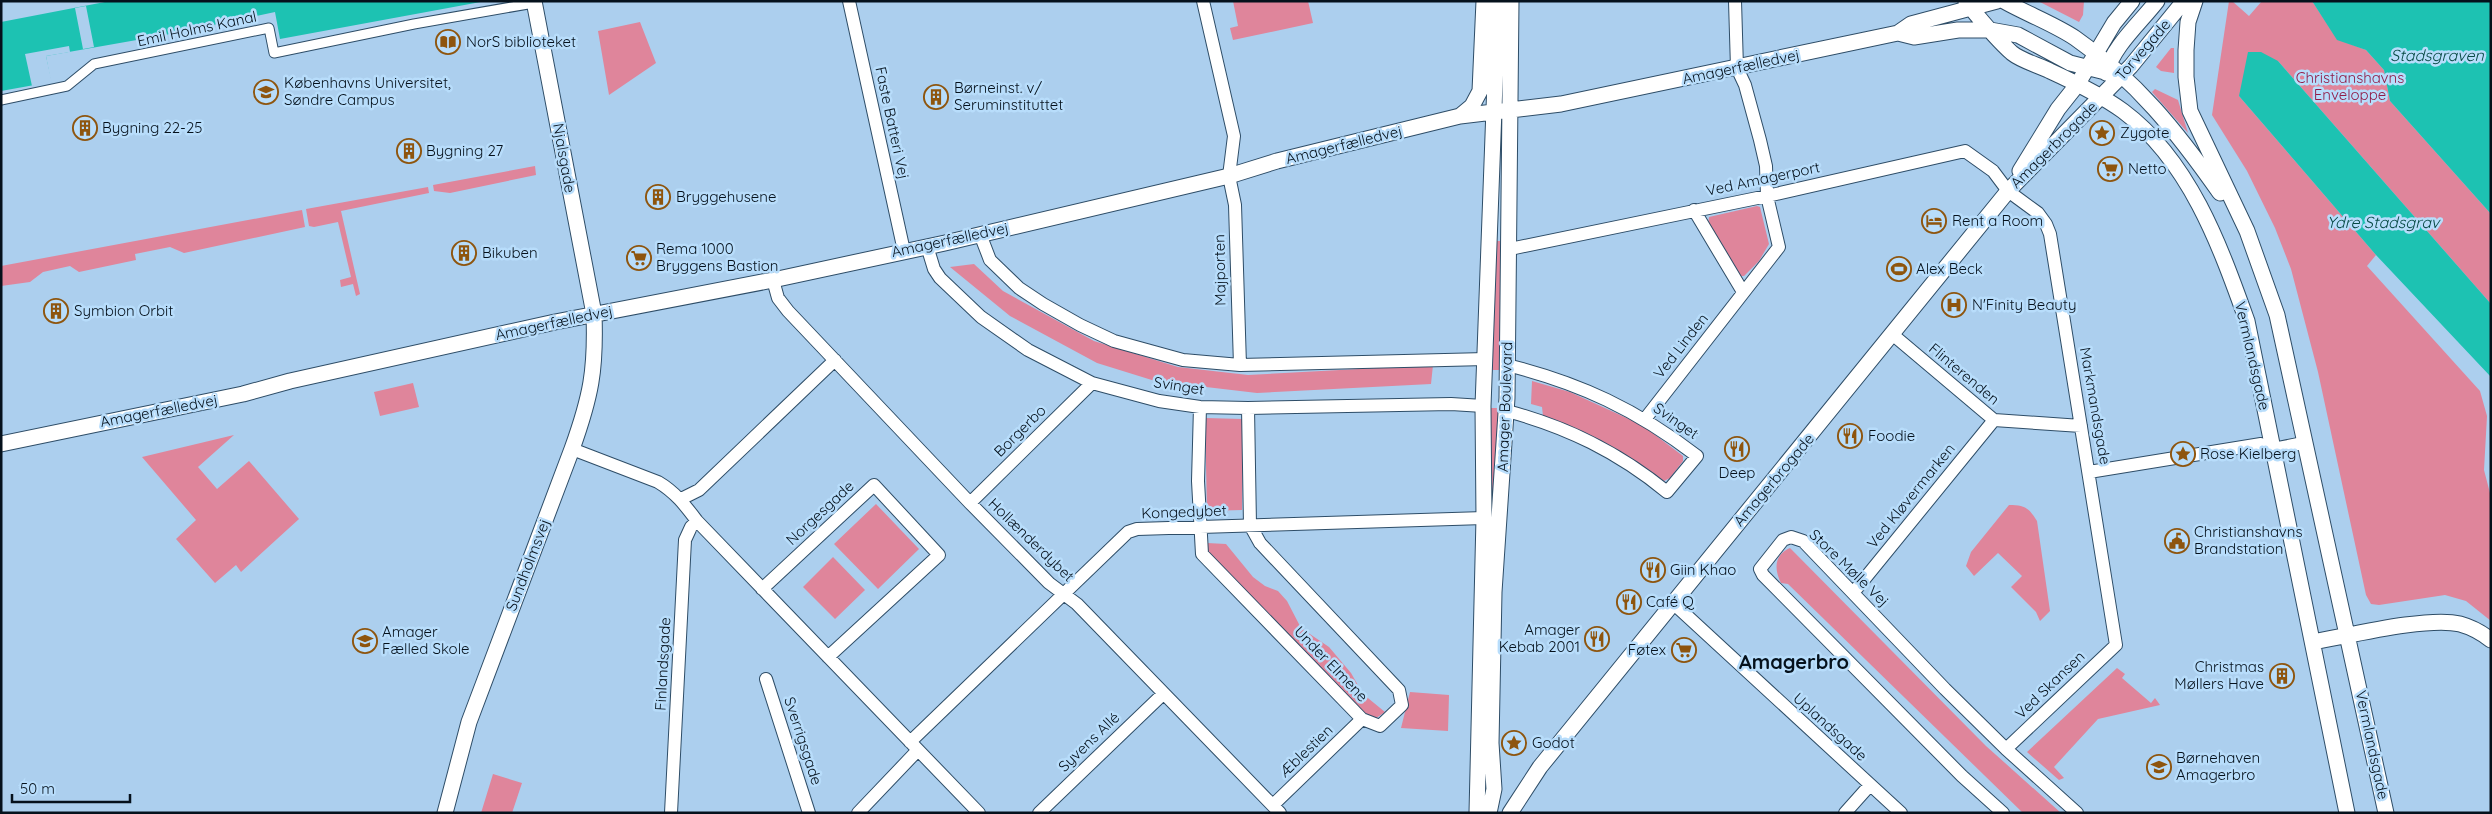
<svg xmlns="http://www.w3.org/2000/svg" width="2492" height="814" font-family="Quicksand,sans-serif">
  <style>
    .green { fill: #df859b }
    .water { fill: #1dc2b2 }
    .pier { fill: #accfee }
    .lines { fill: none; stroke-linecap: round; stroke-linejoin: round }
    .pedestrian-casing { stroke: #2e4d67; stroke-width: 11 }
    .minor-casing { stroke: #2e4d67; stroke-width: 14 }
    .tertiary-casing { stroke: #2e4d67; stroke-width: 17 }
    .pedestrian { stroke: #fff; stroke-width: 9 }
    .minor { stroke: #fff; stroke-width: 12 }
    .tertiary { stroke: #fff; stroke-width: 15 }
    .labels { text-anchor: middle; stroke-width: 5; stroke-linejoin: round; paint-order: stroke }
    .street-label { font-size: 15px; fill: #05111c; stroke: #b8ddfb }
    .poi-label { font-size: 15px; fill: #05111c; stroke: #b8ddfb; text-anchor: start }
    .park-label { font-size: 15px; fill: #911b47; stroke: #b8ddfb }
    .water-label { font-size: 16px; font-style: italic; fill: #064943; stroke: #b8ddfb }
    .district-label { font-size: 20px; font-weight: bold; fill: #05111c; stroke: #b8ddfb }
  </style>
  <rect width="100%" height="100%" fill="#accfee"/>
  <path class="green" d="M 1233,1 L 1308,1 L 1313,23 L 1233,40 L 1230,28 L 1238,26 Z
    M 2038,1 L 2084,1 L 2083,15 L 2079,22 Z
    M 2229,1 L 2232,1 L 2249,16 L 2262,1 L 2312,1 L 2337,39 L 2366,50 L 2384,70 L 2390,101 L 2491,214 L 2491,304 L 2278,61 L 2239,96 L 2376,255 L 2367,266 L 2480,391 L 2487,416 L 2484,470 L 2491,497 L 2491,621 L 2466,601 L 2445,595 L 2379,605 L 2371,604 L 2366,595 L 2318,372 L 2291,269 L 2275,228 L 2247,171 L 2212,115 Z
    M 640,22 L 656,63 L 609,95 L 598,31 Z
    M 2171,48 L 2174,48 L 2174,73 L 2161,71 L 2156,67 Z
    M 2155,89 L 2178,100 L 2188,133 L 2152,92 Z
    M 535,166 L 536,175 L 450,193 L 434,191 L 433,185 Z
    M 428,187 L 429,193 L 341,211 L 360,294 L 356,296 L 353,284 L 341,287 L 340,280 L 351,277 L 338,222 L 314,227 L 309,226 L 306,209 Z
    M 1757,206 L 1760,207 L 1769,244 L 1759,261 L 1744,276 L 1741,276 L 1708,224 L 1709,217 Z
    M 302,210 L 305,227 L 184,253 L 170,247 L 135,254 L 136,260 L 79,272 L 70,266 L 43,272 L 30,282 L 1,286 L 1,266 Z
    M 1496,241 L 1500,241 L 1500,370 L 1490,370 Z
    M 974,264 L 1003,291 L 1094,341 L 1178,367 L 1248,375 L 1433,365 L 1431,384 L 1257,393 L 1155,381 L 1097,363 L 1010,316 L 950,267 Z
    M 1532,381 L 1570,392 L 1642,425 L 1683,456 L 1683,461 L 1670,478 L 1664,481 C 1624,453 1589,433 1543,416 L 1542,407 L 1531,404 Z
    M 413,383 L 419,407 L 380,416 L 374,392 Z
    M 1489,408 L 1499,408 L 1492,586 Z
    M 1205,418 L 1243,419 L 1242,510 L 1207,511 Z
    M 234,435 L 198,467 L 217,489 L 249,461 L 299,519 L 241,572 L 236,565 L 215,583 L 176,539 L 196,520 L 142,457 Z
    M 876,504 L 919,549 L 878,589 L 834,544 Z
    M 2009,505 C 2025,505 2029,508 2037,521 L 2050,611 L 2040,621 L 2036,612 L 2011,587 L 2022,576 L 1998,553 L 1974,576 L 1966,566 L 1971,552 Z
    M 1207,543 L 1226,544 L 1253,577 L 1265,586 L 1278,591 L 1287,601 L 1301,628 L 1329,647 L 1351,673 L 1363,694 L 1385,712 L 1375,719 L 1368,718 L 1206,550 Z
    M 1790,548 L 1986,746 L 2061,813 L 2023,813 L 1788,584 L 1781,583 C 1774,569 1774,555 1790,548 Z
    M 833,557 L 865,590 L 835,619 L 803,587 Z
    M 2117,668 L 2125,674 L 2122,678 L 2151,703 L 2155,698 L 2160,705 L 2098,719 L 2054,767 L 2064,778 L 2059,780 L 2027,752 Z
    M 1410,692 L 1449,695 L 1448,731 L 1401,728 Z
    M 493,774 L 522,783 L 512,813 L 481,813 Z"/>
  <path class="water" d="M 110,1 L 486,1 L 280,39 L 275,12 L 165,35 L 46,56 L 51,82 L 1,91 L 1,22 Z
    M 2312,1 L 2491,1 L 2491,214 L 2390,101 L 2384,70 L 2366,50 L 2337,40 Z
    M 2248,52 L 2261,52 L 2278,61 L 2491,304 L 2491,377 L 2376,255 L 2239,96 Z"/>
  <path class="pier" d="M 86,6 L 94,47 L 83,49 L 75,8 Z
    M 69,46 L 70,52 L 46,56 L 52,83 L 32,86 L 25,54 Z"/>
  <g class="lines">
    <defs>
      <path id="pedestrian" d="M 1,100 L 67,86 L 94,64 L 269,28 L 274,53 L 414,24 L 534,3"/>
      <path id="minor" d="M 849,1 L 904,251
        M 1203,1 L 1234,136 L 1229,176 L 1235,205 L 1240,365
        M 1694,210 L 1743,292
        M 980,234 L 990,260 L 1019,288 L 1043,304 L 1080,325 L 1114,341 L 1183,360 L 1240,365 L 1486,359
        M 927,246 L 934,269 L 940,278 L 981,317 L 1028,350 L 1092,383 L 1159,401 L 1200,407 L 1248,408 L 1451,404 L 1483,406
        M 1510,249 L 1767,196 L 1965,151 L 1993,171 L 2008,191 L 2038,213 L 2046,224 L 2050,234 L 2116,645 L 2006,749
        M 773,280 L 778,298 L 788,311 L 970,503 L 1049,583 L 1077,604 L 1280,813
        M 1892,334 L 1994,420 L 2081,426
        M 1200,407 L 1198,481 L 1202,554 L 1362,719 L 1380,726 L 1402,705 L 1399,690 L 1260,543 L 1250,525 L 1248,408
        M 1507,411 C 1567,427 1618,452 1667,492 L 1697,456 C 1637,410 1580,383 1507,365
        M 1645,419 L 1779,247 L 1767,196 L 1766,166 L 1760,140 L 1745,85 L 1737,68 L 1735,1
        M 572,449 L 658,482 C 675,492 685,505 697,521 L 979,813
        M 2089,472 L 2261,444 L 2273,449 L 2303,443
        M 681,499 L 699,490 L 835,360
        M 970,503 L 1092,383
        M 762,589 L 874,485 L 939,555 L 828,657
        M 1853,593 L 1994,420
        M 1673,603 L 1901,813
        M 766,679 L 809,813
        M 910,742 L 1128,532 L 1137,529 L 1484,518
        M 1273,805 L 1362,719
        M 671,813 L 685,540 L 691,527 L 697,521
        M 858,813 L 918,750
        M 1039,813 L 1163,694
        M 1845,813 L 1870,785
        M 2003,813 L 1962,776 L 1763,575 L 1760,569 L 1783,540 L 1791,537 L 1803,541 L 1945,689 L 2006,749 L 2077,813"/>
      <path id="tertiary" d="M 2004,1 C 2027,14 2054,24 2075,38 C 2136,80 2178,133 2220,193
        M 2195,1 L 2188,22 L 2186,50 L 2186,77 L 2190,111 L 2247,231 L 2277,315 L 2386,813
        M 1966,2 C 1980,19 1995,38 2012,53 C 2022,61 2038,65 2050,71 C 2074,82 2101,95 2123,111 C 2190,161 2220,246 2247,321 L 2347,813
        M 1898,33 L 1914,37 L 1958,30 L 1990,30 L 2018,35 L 2070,63 L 2121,76
        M 2106,73 C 2113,46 2141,22 2157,1
        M 1460,116 L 1472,106 L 1480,91 L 1484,1
        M 2020,171 L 2058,109 L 2077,85 L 2114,23 L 2132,1
        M 1,444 L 243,394 L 290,381 L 555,322 L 773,280 L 945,243 L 1229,176 L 1277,161 L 1460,116 L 1561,104 L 1898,33 L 1911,24 L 1997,1
        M 2313,642 C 2348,636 2428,616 2460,624 C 2471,627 2482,633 2491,640
        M 445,813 L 469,722 L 572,449 C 591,396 596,370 594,314 L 534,1
        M 1477,813 L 1484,518 L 1483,406 L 1498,1
        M 1489,813 L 1494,789 L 1491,743 L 1494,592 L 1507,398 L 1511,1
        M 1510,813 L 1540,767 L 2008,191 L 2131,66 L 2184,1"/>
    </defs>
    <use href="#pedestrian" class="pedestrian-casing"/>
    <use href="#minor" class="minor-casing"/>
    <use href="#tertiary" class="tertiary-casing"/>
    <use href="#pedestrian" class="pedestrian"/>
    <use href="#minor" class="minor"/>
    <use href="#tertiary" class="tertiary"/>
  </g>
  <defs>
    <symbol id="library-ring" viewBox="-11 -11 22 22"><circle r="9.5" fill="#b8ddfb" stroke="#8e550e" stroke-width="1.5"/><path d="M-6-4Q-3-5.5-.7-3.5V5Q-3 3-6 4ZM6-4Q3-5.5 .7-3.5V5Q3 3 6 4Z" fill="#8e550e"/></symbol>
    <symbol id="university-ring" viewBox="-11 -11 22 22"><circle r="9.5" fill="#b8ddfb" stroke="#8e550e" stroke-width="1.5"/><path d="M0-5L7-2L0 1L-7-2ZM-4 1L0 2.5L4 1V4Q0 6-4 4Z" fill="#8e550e"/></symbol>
    <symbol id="building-ring" viewBox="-11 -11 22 22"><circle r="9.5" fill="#b8ddfb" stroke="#8e550e" stroke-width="1.5"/><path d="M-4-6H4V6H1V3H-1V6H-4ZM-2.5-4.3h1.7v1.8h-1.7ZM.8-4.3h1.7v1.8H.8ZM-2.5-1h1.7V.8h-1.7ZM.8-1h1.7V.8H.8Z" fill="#8e550e"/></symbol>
    <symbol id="sight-ring" viewBox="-11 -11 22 22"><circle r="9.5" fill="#b8ddfb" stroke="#8e550e" stroke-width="1.5"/><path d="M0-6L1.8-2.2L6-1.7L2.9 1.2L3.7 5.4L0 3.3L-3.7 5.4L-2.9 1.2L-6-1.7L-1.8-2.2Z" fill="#8e550e"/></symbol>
    <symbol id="supermarket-ring" viewBox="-11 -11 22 22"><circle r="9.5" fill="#b8ddfb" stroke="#8e550e" stroke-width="1.5"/><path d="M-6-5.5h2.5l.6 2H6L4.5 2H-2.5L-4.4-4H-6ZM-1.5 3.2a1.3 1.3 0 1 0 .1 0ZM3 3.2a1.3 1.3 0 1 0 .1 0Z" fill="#8e550e"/></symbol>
    <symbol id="hotel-ring" viewBox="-11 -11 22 22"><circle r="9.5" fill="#b8ddfb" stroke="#8e550e" stroke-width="1.5"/><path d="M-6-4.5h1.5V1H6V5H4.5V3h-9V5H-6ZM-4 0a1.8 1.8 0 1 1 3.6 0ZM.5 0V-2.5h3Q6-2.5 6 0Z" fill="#8e550e"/></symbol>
    <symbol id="stadium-ring" viewBox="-11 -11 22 22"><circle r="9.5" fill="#b8ddfb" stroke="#8e550e" stroke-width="1.5"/><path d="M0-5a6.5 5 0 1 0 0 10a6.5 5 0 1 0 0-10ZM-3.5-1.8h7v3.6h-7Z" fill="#8e550e"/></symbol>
    <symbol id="hospital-ring" viewBox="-11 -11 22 22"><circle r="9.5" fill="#b8ddfb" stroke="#8e550e" stroke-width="1.5"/><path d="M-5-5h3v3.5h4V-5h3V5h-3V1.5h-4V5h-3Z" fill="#8e550e"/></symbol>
    <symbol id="restaurant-ring" viewBox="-11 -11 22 22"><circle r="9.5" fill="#b8ddfb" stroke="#8e550e" stroke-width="1.5"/><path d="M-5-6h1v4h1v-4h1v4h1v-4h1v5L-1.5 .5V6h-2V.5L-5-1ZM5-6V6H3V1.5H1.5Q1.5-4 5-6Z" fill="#8e550e"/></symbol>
    <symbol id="civic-ring" viewBox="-11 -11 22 22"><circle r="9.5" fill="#b8ddfb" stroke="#8e550e" stroke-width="1.5"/><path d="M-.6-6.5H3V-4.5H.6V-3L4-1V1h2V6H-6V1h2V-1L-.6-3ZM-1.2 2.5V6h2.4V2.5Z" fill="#8e550e"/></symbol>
    <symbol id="school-ring" viewBox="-11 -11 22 22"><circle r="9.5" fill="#b8ddfb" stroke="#8e550e" stroke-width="1.5"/><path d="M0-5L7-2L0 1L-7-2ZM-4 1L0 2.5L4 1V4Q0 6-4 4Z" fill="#8e550e"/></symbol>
  </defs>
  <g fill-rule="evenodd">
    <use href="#library-ring" x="434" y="28" width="28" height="28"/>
    <use href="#university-ring" x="252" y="78" width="28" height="28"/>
    <use href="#building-ring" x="922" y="83" width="28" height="28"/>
    <use href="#building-ring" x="71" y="114" width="28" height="28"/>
    <use href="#sight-ring" x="2088" y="119" width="28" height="28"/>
    <use href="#building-ring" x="395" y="137" width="28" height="28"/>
    <use href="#supermarket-ring" x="2096" y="155" width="28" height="28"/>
    <use href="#building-ring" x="644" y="183" width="28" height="28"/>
    <use href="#hotel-ring" x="1920" y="207" width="28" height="28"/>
    <use href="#building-ring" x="450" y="239" width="28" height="28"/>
    <use href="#supermarket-ring" x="625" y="244" width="28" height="28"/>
    <use href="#stadium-ring" x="1885" y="255" width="28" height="28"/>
    <use href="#hospital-ring" x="1940" y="291" width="28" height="28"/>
    <use href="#building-ring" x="42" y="297" width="28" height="28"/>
    <use href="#restaurant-ring" x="1836" y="422" width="28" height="28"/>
    <use href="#restaurant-ring" x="1723" y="435" width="28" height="28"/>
    <use href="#sight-ring" x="2169" y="440" width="28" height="28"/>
    <use href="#civic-ring" x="2163" y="527" width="28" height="28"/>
    <use href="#restaurant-ring" x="1639" y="556" width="28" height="28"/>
    <use href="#restaurant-ring" x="1615" y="588" width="28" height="28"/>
    <use href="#restaurant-ring" x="1583" y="625" width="28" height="28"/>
    <use href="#school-ring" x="351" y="627" width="28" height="28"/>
    <use href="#supermarket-ring" x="1670" y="636" width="28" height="28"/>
    <use href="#building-ring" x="2268" y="662" width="28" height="28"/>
    <use href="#sight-ring" x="1500" y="729" width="28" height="28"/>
    <use href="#school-ring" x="2145" y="753" width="28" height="28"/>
  </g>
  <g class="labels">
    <g class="street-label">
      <text transform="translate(197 29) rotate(-12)" y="5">Emil Holms Kanal</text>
      <text transform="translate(2143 50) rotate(-49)" y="5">Torvegade</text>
      <text transform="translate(1741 67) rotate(-12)" y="5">Amagerfælledvej</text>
      <text transform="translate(892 123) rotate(78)" y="5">Faste Batteri Vej</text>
      <text transform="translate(1344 145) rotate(-14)" y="5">Amagerfælledvej</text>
      <text transform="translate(2054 145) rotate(-45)" y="5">Amagerbrogade</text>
      <text transform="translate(564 158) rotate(80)" y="5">Njalsgade</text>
      <text transform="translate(1763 179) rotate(-12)" y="5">Ved Amagerport</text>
      <text transform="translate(950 240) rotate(-12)" y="5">Amagerfælledvej</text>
      <text transform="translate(1220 270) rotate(-91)" y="5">Majporten</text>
      <text transform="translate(554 323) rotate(-12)" y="5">Amagerfælledvej</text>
      <text transform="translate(1681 346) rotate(-52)" y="5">Ved Linden</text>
      <text transform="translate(2252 356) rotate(77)" y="5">Vermlandsgade</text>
      <text transform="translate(1964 374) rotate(40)" y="5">Flinterenden</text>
      <text transform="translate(1179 386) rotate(9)" y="5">Svinget</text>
      <text transform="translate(2095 406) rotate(80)" y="5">Markmandsgade</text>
      <text transform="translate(1505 407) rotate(-88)" y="5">Amager Boulevard</text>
      <text transform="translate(159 411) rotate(-11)" y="5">Amagerfælledvej</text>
      <text transform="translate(1676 421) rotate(35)" y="5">Svinget</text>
      <text transform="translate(1020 431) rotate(-45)" y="5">Borgerbo</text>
      <text transform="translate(1774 480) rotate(-50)" y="5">Amagerbrogade</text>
      <text transform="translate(1911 496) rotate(-51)" y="5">Ved Kløvermarken</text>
      <text transform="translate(1184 512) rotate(-2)" y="5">Kongedybet</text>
      <text transform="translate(820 513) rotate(-43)" y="5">Norgesgade</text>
      <text transform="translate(1031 540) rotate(44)" y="5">Hollænderdybet</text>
      <text transform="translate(528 565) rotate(-69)" y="5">Sundholmsvej</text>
      <text transform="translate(1849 568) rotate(44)" y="5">Store Mølle Vej</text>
      <text transform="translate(663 664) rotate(-87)" y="5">Finlandsgade</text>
      <text transform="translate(1331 664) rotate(46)" y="5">Under Elmene</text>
      <text transform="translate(2050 685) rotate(-44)" y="5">Ved Skansen</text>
      <text transform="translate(1830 727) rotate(42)" y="5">Uplandsgade</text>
      <text transform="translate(803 741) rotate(72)" y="5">Sverrigsgade</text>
      <text transform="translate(1089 742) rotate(-44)" y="5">Syvens Allé</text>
      <text transform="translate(2372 745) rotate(78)" y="5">Vermlandsgade</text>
      <text transform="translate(1306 751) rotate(-44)" y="5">Æblestien</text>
    </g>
    <g class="poi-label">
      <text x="466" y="47">NorS biblioteket</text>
      <text x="284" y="88">Københavns Universitet,<tspan x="284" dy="17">Søndre Campus</tspan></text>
      <text x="954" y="93">Børneinst. v/<tspan x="954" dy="17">Seruminstituttet</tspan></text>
      <text x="102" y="133">Bygning 22-25</text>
      <text x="2120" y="138">Zygote</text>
      <text x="426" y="156">Bygning 27</text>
      <text x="2128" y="174">Netto</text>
      <text x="676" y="202">Bryggehusene</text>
      <text x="1952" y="226">Rent a Room</text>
      <text x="656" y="254">Rema 1000<tspan x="656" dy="17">Bryggens Bastion</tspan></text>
      <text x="482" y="258">Bikuben</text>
      <text x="1916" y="274">Alex Beck</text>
      <text x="1972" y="310">N'Finity Beauty</text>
      <text x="74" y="316">Symbion Orbit</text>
      <text x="1868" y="441">Foodie</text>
      <text x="2200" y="459">Rose Kielberg</text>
      <text x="1737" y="478" text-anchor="middle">Deep</text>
      <text x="2194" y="537">Christianshavns<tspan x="2194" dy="17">Brandstation</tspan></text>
      <text x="1670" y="575">Giin Khao</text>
      <text x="1646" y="607">Café Q</text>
      <text x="1580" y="635" text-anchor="end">Amager<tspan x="1580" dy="17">Kebab 2001</tspan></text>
      <text x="382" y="637">Amager<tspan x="382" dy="17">Fælled Skole</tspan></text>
      <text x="1666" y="655" text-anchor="end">Føtex</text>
      <text x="2264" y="672" text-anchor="end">Christmas<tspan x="2264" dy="17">Møllers Have</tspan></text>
      <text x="1532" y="748">Godot</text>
      <text x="2176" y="763">Børnehaven<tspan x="2176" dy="17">Amagerbro</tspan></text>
    </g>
    <g class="park-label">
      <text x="2350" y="83">Christianshavns<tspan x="2350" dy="17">Enveloppe</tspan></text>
    </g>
    <g class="water-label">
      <text x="2437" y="61">Stadsgraven</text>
      <text x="2383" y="228">Ydre Stadsgrav</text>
    </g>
    <g class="district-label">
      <text x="1794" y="669">Amagerbro</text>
    </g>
  </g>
  <rect width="2492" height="814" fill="none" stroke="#05111c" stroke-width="5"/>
  <path d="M12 794v8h118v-8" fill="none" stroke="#05111c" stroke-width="2.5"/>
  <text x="20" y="794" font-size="15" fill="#05111c" stroke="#b8ddfb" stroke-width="4" paint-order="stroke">50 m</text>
</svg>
